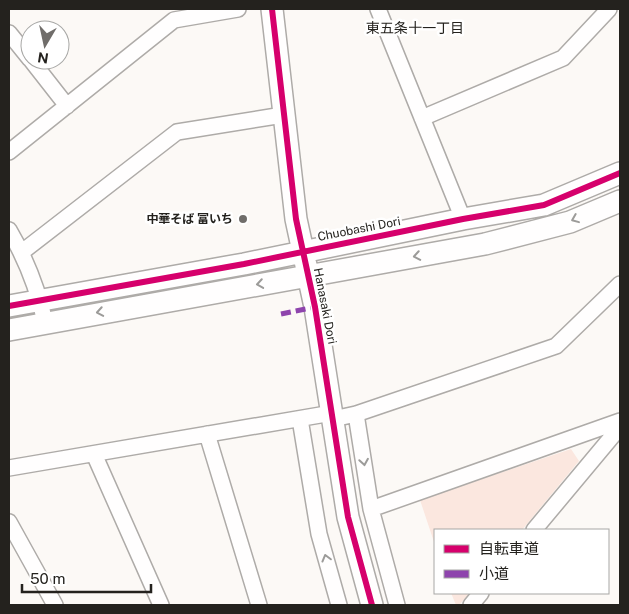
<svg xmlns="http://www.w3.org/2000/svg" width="629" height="614" font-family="'Public Sans','Noto Sans JP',sans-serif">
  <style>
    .green { fill: #fbe7df }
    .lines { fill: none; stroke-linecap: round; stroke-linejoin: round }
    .street-casing { stroke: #aeaba8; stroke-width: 18 }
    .secondary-casing { stroke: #aeaba8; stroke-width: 24 }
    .street { stroke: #fffefe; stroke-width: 15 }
    .secondary { stroke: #fffefe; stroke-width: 21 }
    .quiet { stroke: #8e44ad; stroke-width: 5; stroke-dasharray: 10 5; stroke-linecap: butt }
    .cycleway-casing { stroke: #fff; stroke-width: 9 }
    .cycleway { stroke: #d6006c; stroke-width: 6 }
    .oneway { stroke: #9c9b99 }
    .poi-dot { fill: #706d6a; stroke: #fff; stroke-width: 2 }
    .labels { text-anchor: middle; stroke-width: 5; stroke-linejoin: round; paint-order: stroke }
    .poi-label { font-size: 12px; font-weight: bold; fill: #24221e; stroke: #fff; text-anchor: end }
    .street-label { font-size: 12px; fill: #24221e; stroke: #fff }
    .neighbourhood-label { font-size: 14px; fill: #24221e; stroke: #fff }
  </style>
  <rect width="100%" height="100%" fill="#fcf9f6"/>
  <path class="green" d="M 571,449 L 579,461 L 522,530 L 435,530 L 435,545 L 420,500 Z
    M 451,593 L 470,593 L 459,605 L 456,605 Z"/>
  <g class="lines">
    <defs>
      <path id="street" d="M 378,9 L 463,219
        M 9,33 L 30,59
        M 31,60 L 67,106
        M 422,118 L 563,58 L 609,9
        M 9,152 L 174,20 L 238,9
        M 9,230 C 26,259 38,290 45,322
        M 22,252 L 177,132 L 283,115
        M 356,414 L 371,509 L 397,605
        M 300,419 L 319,534 L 339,605
        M 333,419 L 356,414 L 556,346 L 620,284
        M 207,434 L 259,605
        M 94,454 L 161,605
        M 9,468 L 332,413
        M 371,509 L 620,421
        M 9,522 L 55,605
        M 534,530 L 620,427
        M 471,605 L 481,593"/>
      <path id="secondary" d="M 272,9 L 296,219 L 315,307 L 348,517 L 372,605
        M 9,306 L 244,264 L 463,219 L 544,205 L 620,173
        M 9,330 L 485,244 L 570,222 L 620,201"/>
    </defs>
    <use href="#street" class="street-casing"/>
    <use href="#secondary" class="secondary-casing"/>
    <use href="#street" class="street"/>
    <use href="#secondary" class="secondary"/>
    <path class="quiet" d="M 281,314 L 315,307"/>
    <defs>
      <path id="cycleway" d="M 272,9 L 296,219 L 315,307 L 348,517 L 372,605
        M 9,306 L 244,264 L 463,219 L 544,205 L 620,173"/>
    </defs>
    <use href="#cycleway" class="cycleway-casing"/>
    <use href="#cycleway" class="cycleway"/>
  </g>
  <defs><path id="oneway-chevron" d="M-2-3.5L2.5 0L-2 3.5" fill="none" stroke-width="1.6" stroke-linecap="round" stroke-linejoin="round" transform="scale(1.25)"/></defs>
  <g class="oneway">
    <use href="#oneway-chevron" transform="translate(575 219) rotate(158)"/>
    <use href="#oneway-chevron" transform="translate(417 256) rotate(170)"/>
    <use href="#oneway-chevron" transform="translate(260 284) rotate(171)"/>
    <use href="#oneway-chevron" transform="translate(100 312) rotate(170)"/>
    <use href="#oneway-chevron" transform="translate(364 462) rotate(81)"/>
    <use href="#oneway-chevron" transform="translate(326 558) rotate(-105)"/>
  </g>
  <circle class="poi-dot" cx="243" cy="219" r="5"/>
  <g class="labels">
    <g class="poi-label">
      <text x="233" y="223">中華そば 富いち</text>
    </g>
    <g class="street-label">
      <text transform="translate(359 229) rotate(-11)" y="4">Chuobashi Dori</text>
      <text transform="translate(325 306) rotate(79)" y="4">Hanasaki Dori</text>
    </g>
    <g class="neighbourhood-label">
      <text x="415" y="33">東五条十一丁目</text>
    </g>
  </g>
  <rect width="629" height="614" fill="none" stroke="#24221e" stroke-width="20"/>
  <rect x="434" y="529" width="175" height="65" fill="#ffffff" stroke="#a7a7a5"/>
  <rect x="444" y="545" width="25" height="8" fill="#d6006c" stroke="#a7a7a5"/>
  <text x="479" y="554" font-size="15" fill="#24221e">自転車道</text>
  <rect x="444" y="570" width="25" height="8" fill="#8e44ad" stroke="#a7a7a5"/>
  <text x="479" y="579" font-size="15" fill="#24221e">小道</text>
  <g transform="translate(45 45) rotate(189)"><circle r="24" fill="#ffffff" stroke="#a7a7a5"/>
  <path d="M0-4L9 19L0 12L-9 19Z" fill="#706d6a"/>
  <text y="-8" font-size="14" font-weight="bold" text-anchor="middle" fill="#24221e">N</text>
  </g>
  <path d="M22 584v8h129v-8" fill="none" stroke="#24221e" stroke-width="2.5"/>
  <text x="30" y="584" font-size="15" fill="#24221e" stroke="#ffffff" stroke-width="4" paint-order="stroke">50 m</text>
</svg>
